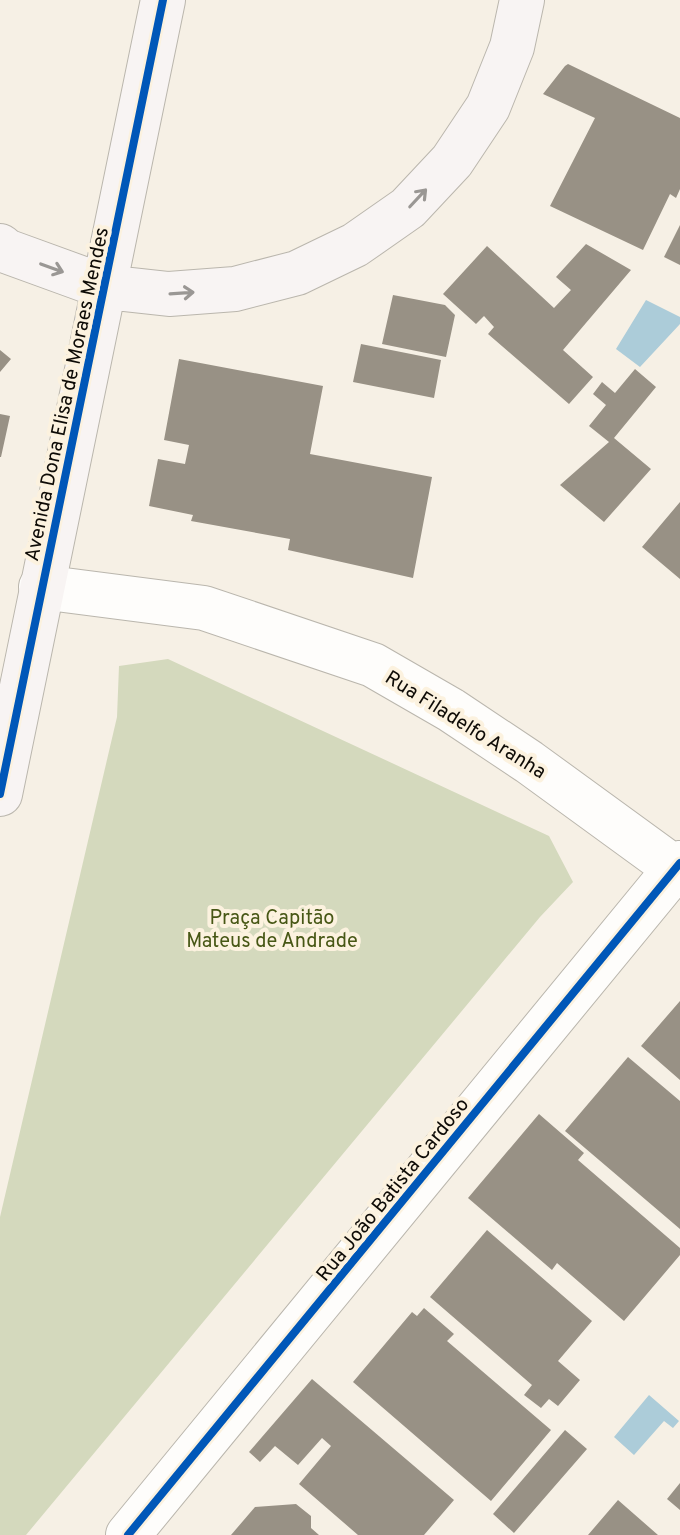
<svg xmlns="http://www.w3.org/2000/svg" width="680" height="1535" font-family="Overpass,sans-serif">
  <style>
    .green { fill: #d4d9bd }
    .water { fill: #acccd9 }
    .building { fill: #989185 }
    .lines { fill: none; stroke-linecap: round; stroke-linejoin: round }
    .street-casing { stroke: #bab6ad; stroke-width: 46 }
    .secondary-casing { stroke: #bab6ad; stroke-width: 46 }
    .street { stroke: #fefdfb; stroke-width: 44 }
    .secondary { stroke: #f8f4f3; stroke-width: 44 }
    .cycleway-casing { stroke: #fcf2df; stroke-width: 13 }
    .cycleway { stroke: #0057b8; stroke-width: 8 }
    .oneway { stroke: #9a9794 }
    .labels { text-anchor: middle; stroke-width: 8; stroke-linejoin: round; paint-order: stroke }
    .street-label { font-size: 20px; fill: #0e0b06; stroke: #fcf2df }
    .park-label { font-size: 20px; fill: #475715; stroke: #fcf2df }
  </style>
  <rect width="100%" height="100%" fill="#f6f0e5"/>
  <path class="green" d="M 168,659 L 549,836 L 573,882 L 540,917 L 26,1535 L 0,1535 L 0,1217 L 117,717 L 119,666 Z"/>
  <path class="water" d="M 646,300 L 680,317 L 680,324 L 640,367 L 616,349 Z
    M 649,1395 L 679,1421 L 673,1428 L 664,1421 L 634,1455 L 614,1437 Z"/>
  <path class="building" d="M 568,64 L 680,118 L 680,189 L 676,198 L 670,194 L 643,250 L 550,206 L 595,118 L 543,94 L 565,66 Z
    M 680,225 L 680,265 L 664,257 Z
    M 586,244 L 631,270 L 563,350 L 593,377 L 569,404 L 488,334 L 494,327 L 484,316 L 476,324 L 443,294 L 487,246 L 554,308 L 571,290 L 556,277 Z
    M 393,295 L 445,305 L 455,315 L 446,357 L 382,344 Z
    M 361,344 L 441,360 L 434,398 L 353,382 Z
    M 0,350 L 11,359 L 0,372 Z
    M 179,359 L 323,386 L 310,454 L 432,477 L 413,578 L 288,550 L 290,539 L 191,521 L 193,515 L 149,506 L 158,459 L 185,464 L 189,445 L 164,440 Z
    M 635,369 L 656,387 L 614,438 L 651,469 L 604,522 L 560,485 L 609,442 L 589,426 L 606,405 L 593,394 L 602,382 L 615,393 Z
    M 0,414 L 10,416 L 1,457 L 0,457 Z
    M 680,502 L 680,579 L 642,547 Z
    M 680,1001 L 680,1080 L 641,1046 Z
    M 628,1057 L 680,1101 L 680,1229 L 565,1131 Z
    M 539,1114 L 584,1153 L 578,1160 L 680,1248 L 680,1255 L 624,1321 L 557,1263 L 552,1270 L 468,1198 Z
    M 487,1230 L 592,1321 L 558,1361 L 580,1380 L 558,1406 L 549,1399 L 541,1408 L 524,1395 L 532,1385 L 430,1297 Z
    M 424,1308 L 454,1334 L 447,1341 L 551,1430 L 491,1501 L 353,1382 L 412,1312 L 417,1316 Z
    M 312,1379 L 454,1500 L 424,1535 L 358,1535 L 299,1484 L 331,1446 L 322,1438 L 298,1465 L 275,1446 L 260,1462 L 249,1452 Z
    M 565,1430 L 587,1449 L 514,1533 L 493,1514 Z
    M 680,1483 L 680,1510 L 667,1499 Z
    M 618,1500 L 658,1535 L 588,1535 Z
    M 296,1504 L 311,1516 L 311,1528 L 319,1535 L 231,1535 L 255,1507 Z"/>
  <g class="lines">
    <defs>
      <path id="street" d="M 41,587 L 204,608 L 373,665 L 451,710 L 529,762 L 680,872
        M 128,1535 L 680,863"/>
      <path id="secondary" d="M 0,246 L 6,251 L 105,287 L 169,294 L 235,289 L 297,273 L 355,245 L 408,208 L 452,161 L 488,107 L 512,47 L 522,0
        M 0,794 L 163,0"/>
    </defs>
    <use href="#street" class="street-casing"/>
    <use href="#secondary" class="secondary-casing"/>
    <use href="#street" class="street"/>
    <use href="#secondary" class="secondary"/>
    <defs>
      <path id="cycleway" d="M 0,794 L 163,0
        M 128,1535 L 680,863"/>
    </defs>
    <use href="#cycleway" class="cycleway-casing"/>
    <use href="#cycleway" class="cycleway"/>
  </g>
  <defs><path id="oneway-shaft" d="M-6 0H5M1.5-3L5.5 0L1.5 3" fill="none" stroke-width="1.6" stroke-linecap="round" stroke-linejoin="round" transform="scale(2)"/></defs>
  <g class="oneway">
    <use href="#oneway-shaft" transform="translate(418 198) rotate(-47)"/>
    <use href="#oneway-shaft" transform="translate(52 268) rotate(20)"/>
    <use href="#oneway-shaft" transform="translate(182 293) rotate(-4)"/>
  </g>
  <g class="labels">
    <g class="street-label">
      <text transform="translate(66 394) rotate(-78)" y="7">Avenida Dona Elisa de Moraes Mendes</text>
      <text transform="translate(466 724) rotate(32)" y="7">Rua Filadelfo Aranha</text>
      <text transform="translate(392 1189) rotate(-51)" y="7">Rua João Batista Cardoso</text>
    </g>
    <g class="park-label">
      <text x="272" y="924">Praça Capitão<tspan x="272" dy="23">Mateus de Andrade</tspan></text>
    </g>
  </g>
</svg>
